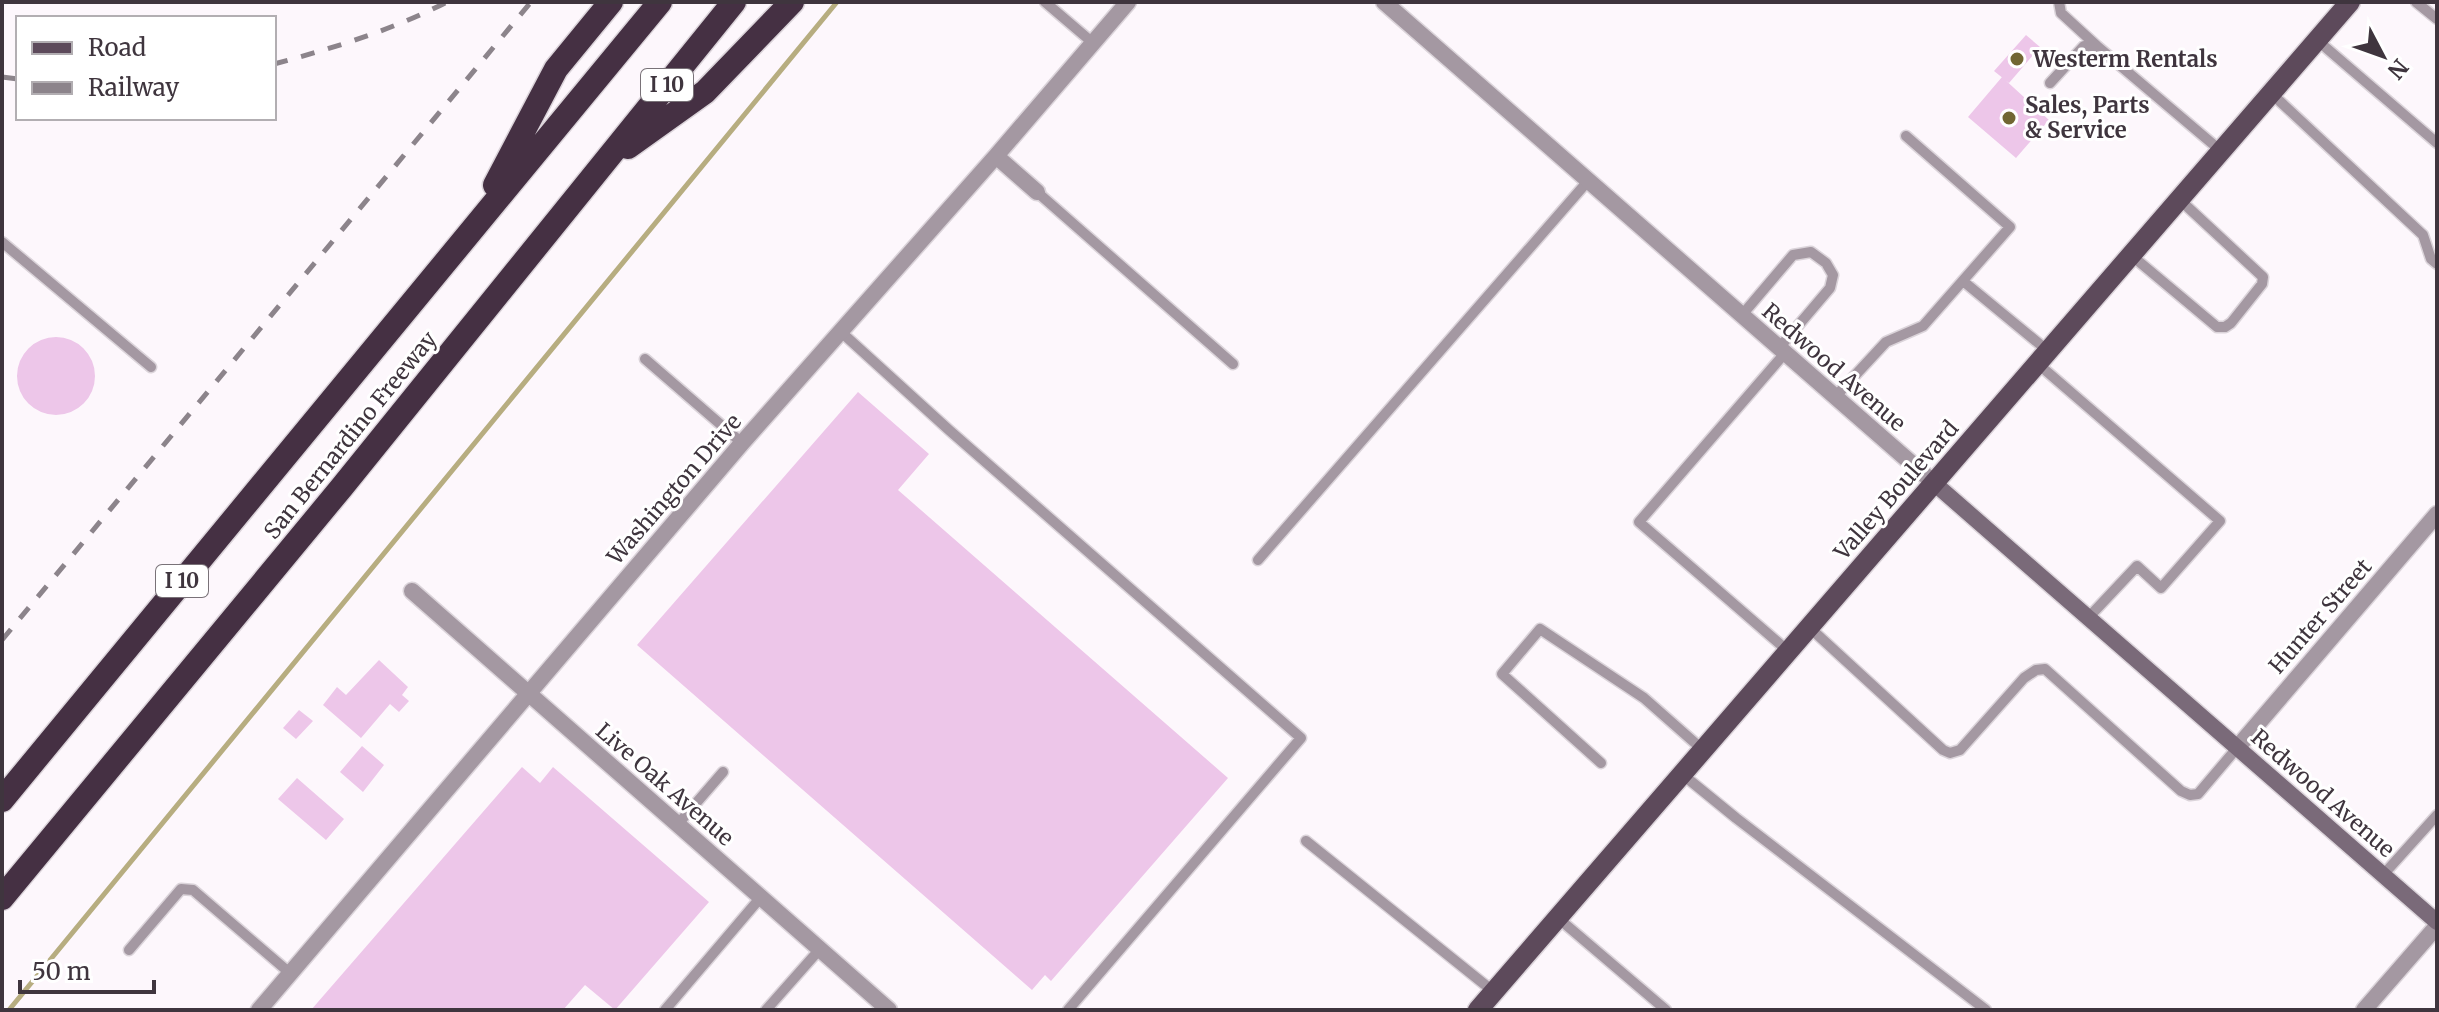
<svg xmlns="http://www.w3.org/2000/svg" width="2439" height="1012" font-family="Merriweather,serif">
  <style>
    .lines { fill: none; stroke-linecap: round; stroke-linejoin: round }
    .stream { stroke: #b7ad80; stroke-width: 5 }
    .building { fill: #edc6e9 }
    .lane-casing { stroke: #dbd4da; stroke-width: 13 }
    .street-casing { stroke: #dbd4da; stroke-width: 19 }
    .secondary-casing { stroke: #dbd4da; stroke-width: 19 }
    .primary-casing { stroke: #dbd4da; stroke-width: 23 }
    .highway-casing { stroke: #dbd4da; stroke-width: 27 }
    .lane { stroke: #a498a2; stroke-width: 10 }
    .street { stroke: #a498a2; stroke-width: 16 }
    .secondary { stroke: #7a6a79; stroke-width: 16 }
    .primary { stroke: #5d4a5b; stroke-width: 20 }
    .highway { stroke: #453043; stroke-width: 24 }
    .rail { stroke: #8c848b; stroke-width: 5; stroke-dasharray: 14 14; stroke-linecap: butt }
    .poi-dot { fill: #716633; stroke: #fff; stroke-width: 3 }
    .labels { text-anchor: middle; stroke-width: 6; stroke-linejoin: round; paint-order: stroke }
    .shield { fill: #fff; stroke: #797278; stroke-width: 2 }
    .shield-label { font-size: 20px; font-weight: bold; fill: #3f353e }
    .poi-label { font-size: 22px; font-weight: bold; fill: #3f353e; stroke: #fff; text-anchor: start }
    .street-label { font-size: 22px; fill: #3f353e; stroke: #fff }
  </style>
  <rect width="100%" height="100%" fill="#fdf7fc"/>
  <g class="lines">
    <path class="stream" d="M 9,1010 L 837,2"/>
  </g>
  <path class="building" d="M 2026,35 L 2040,47 L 2009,83 L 1994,71 Z
    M 2002,77 L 2049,120 L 2016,158 L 1968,117 Z
    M17 376a39 39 0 1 1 78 0a39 39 0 1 1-78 0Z
    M 858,392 L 929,454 L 898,490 L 1228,778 L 1051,981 L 1045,975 L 1032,990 L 637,645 Z
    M 379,660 L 408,687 L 402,695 L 409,701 L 399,712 L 390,704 L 361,738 L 323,705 L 337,687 L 346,695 Z
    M 299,710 L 313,721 L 296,739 L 283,728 Z
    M 362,746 L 384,765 L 363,792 L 340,772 Z
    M 522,767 L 540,783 L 553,767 L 709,902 L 615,1010 L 585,985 L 563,1010 L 311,1010 Z
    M 297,778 L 344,819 L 326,840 L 278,799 Z"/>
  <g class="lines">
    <defs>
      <path id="lane" d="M 1045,2 L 1093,43
        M 2059,2 L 2061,13 L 2097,46
        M 2416,2 L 2437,19
        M 2317,40 L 2437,143
        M 2050,83 L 2084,46 L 2097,46 L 2221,151
        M 2271,93 L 2423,235 L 2431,259 L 2437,264
        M 1037,192 L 1233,364
        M 2,242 L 151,367
        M 2131,255 L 2217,327 L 2225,327 L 2231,323 L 2262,284 L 2263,277 L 2179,199
        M 1963,281 L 2048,351
        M 1742,315 L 1793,255 L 1811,252 L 1826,263 L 1833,275 L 1830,288 L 1779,348
        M 840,331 L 949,430 L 1301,738 L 1068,1010
        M 1785,353 L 1639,522 L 1788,651
        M 645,359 L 742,443
        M 2037,363 L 2220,521 L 2161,588 L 2137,566 L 2088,618
        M 1835,397 L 1886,342 L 1923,326 L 2010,227 L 1906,136
        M 1258,560 L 1588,181
        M 1809,627 L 1943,750 L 1950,753 L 1960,750 L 2024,678 L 2036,670 L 2045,669 L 2181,791 L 2190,795 L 2198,794 L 2237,748
        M 1601,763 L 1502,674 L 1540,629 L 1644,698 L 1703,750
        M 1682,774 L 1736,818 L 1986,1010
        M 678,824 L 723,772
        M 1306,841 L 1494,992
        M 2383,875 L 2437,815
        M 1558,918 L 1666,1010
        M 129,950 L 181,889 L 193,890 L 291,974
        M 665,1010 L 761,897
        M 766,1010 L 820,949"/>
      <path id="street" d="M 1384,2 L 1934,483
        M 996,156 L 1037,192
        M 412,591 L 889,1010
        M 2237,748 L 2437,514
        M 259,1010 L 742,443 L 996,156 L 1128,2
        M 2364,1010 L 2437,926"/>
      <path id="secondary" d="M 1934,483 L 2437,922"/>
      <path id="primary" d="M 1478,1010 L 2350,2"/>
      <path id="highway" d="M 628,147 L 705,92 L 792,2
        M 495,185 L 556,69 L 611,2
        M 2,800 L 660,2
        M 2,898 L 342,487 L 734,2"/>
    </defs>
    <use href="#lane" class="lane-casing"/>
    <use href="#street" class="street-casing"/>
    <use href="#secondary" class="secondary-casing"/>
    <use href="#primary" class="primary-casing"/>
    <use href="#highway" class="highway-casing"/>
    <use href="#lane" class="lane"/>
    <use href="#street" class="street"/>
    <use href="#secondary" class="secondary"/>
    <use href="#primary" class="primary"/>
    <use href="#highway" class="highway"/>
    <path class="rail" d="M 274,64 C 334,48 392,30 447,2
      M 2,77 L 18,79
      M 2,640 L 531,2"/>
  </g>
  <g class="poi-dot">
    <circle cx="2017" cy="59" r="8"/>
    <circle cx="2009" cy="118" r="8"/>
  </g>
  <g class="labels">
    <g class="shield">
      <rect x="641" y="69" width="52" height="32" rx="6"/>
      <rect x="156" y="565" width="52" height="32" rx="6"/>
    </g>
    <g class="shield-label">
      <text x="667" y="92">I 10</text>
      <text x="182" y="588">I 10</text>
    </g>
    <g class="poi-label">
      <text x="2033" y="67">Westerm Rentals</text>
      <text x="2025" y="113">Sales, Parts<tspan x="2025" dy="25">&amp; Service</tspan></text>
    </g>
    <g class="street-label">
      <text transform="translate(1834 367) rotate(41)" y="8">Redwood Avenue</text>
      <text transform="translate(350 435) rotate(-51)" y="8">San Bernardino Freeway</text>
      <text transform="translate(674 489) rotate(-49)" y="8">Washington Drive</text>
      <text transform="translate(1896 490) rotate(-49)" y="8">Valley Boulevard</text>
      <text transform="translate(2320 616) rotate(-49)" y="8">Hunter Street</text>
      <text transform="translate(665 784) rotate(41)" y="8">Live Oak Avenue</text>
      <text transform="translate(2323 793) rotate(41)" y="8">Redwood Avenue</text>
    </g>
  </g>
  <rect width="2439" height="1012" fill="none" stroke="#3f353e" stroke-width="8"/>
  <rect x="16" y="16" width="260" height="104" fill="#ffffff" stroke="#b2aeb2" stroke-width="2"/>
  <rect x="32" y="42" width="40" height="12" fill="#5d4a5b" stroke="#b2aeb2" stroke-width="2"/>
  <text x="88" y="56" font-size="24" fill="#3f353e">Road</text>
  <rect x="32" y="82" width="40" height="12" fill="#8c848b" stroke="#b2aeb2" stroke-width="2"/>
  <text x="88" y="96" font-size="24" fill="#3f353e">Railway</text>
  <g transform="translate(2383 56) rotate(131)" stroke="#ffffff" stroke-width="6" paint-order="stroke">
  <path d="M0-6L14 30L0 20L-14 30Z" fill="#3f353e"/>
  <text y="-12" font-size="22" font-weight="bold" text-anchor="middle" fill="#3f353e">N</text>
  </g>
  <path d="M20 980v12h134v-12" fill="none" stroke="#3f353e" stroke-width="4"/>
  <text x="32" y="980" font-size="24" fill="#3f353e" stroke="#ffffff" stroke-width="6" paint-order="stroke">50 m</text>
</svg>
